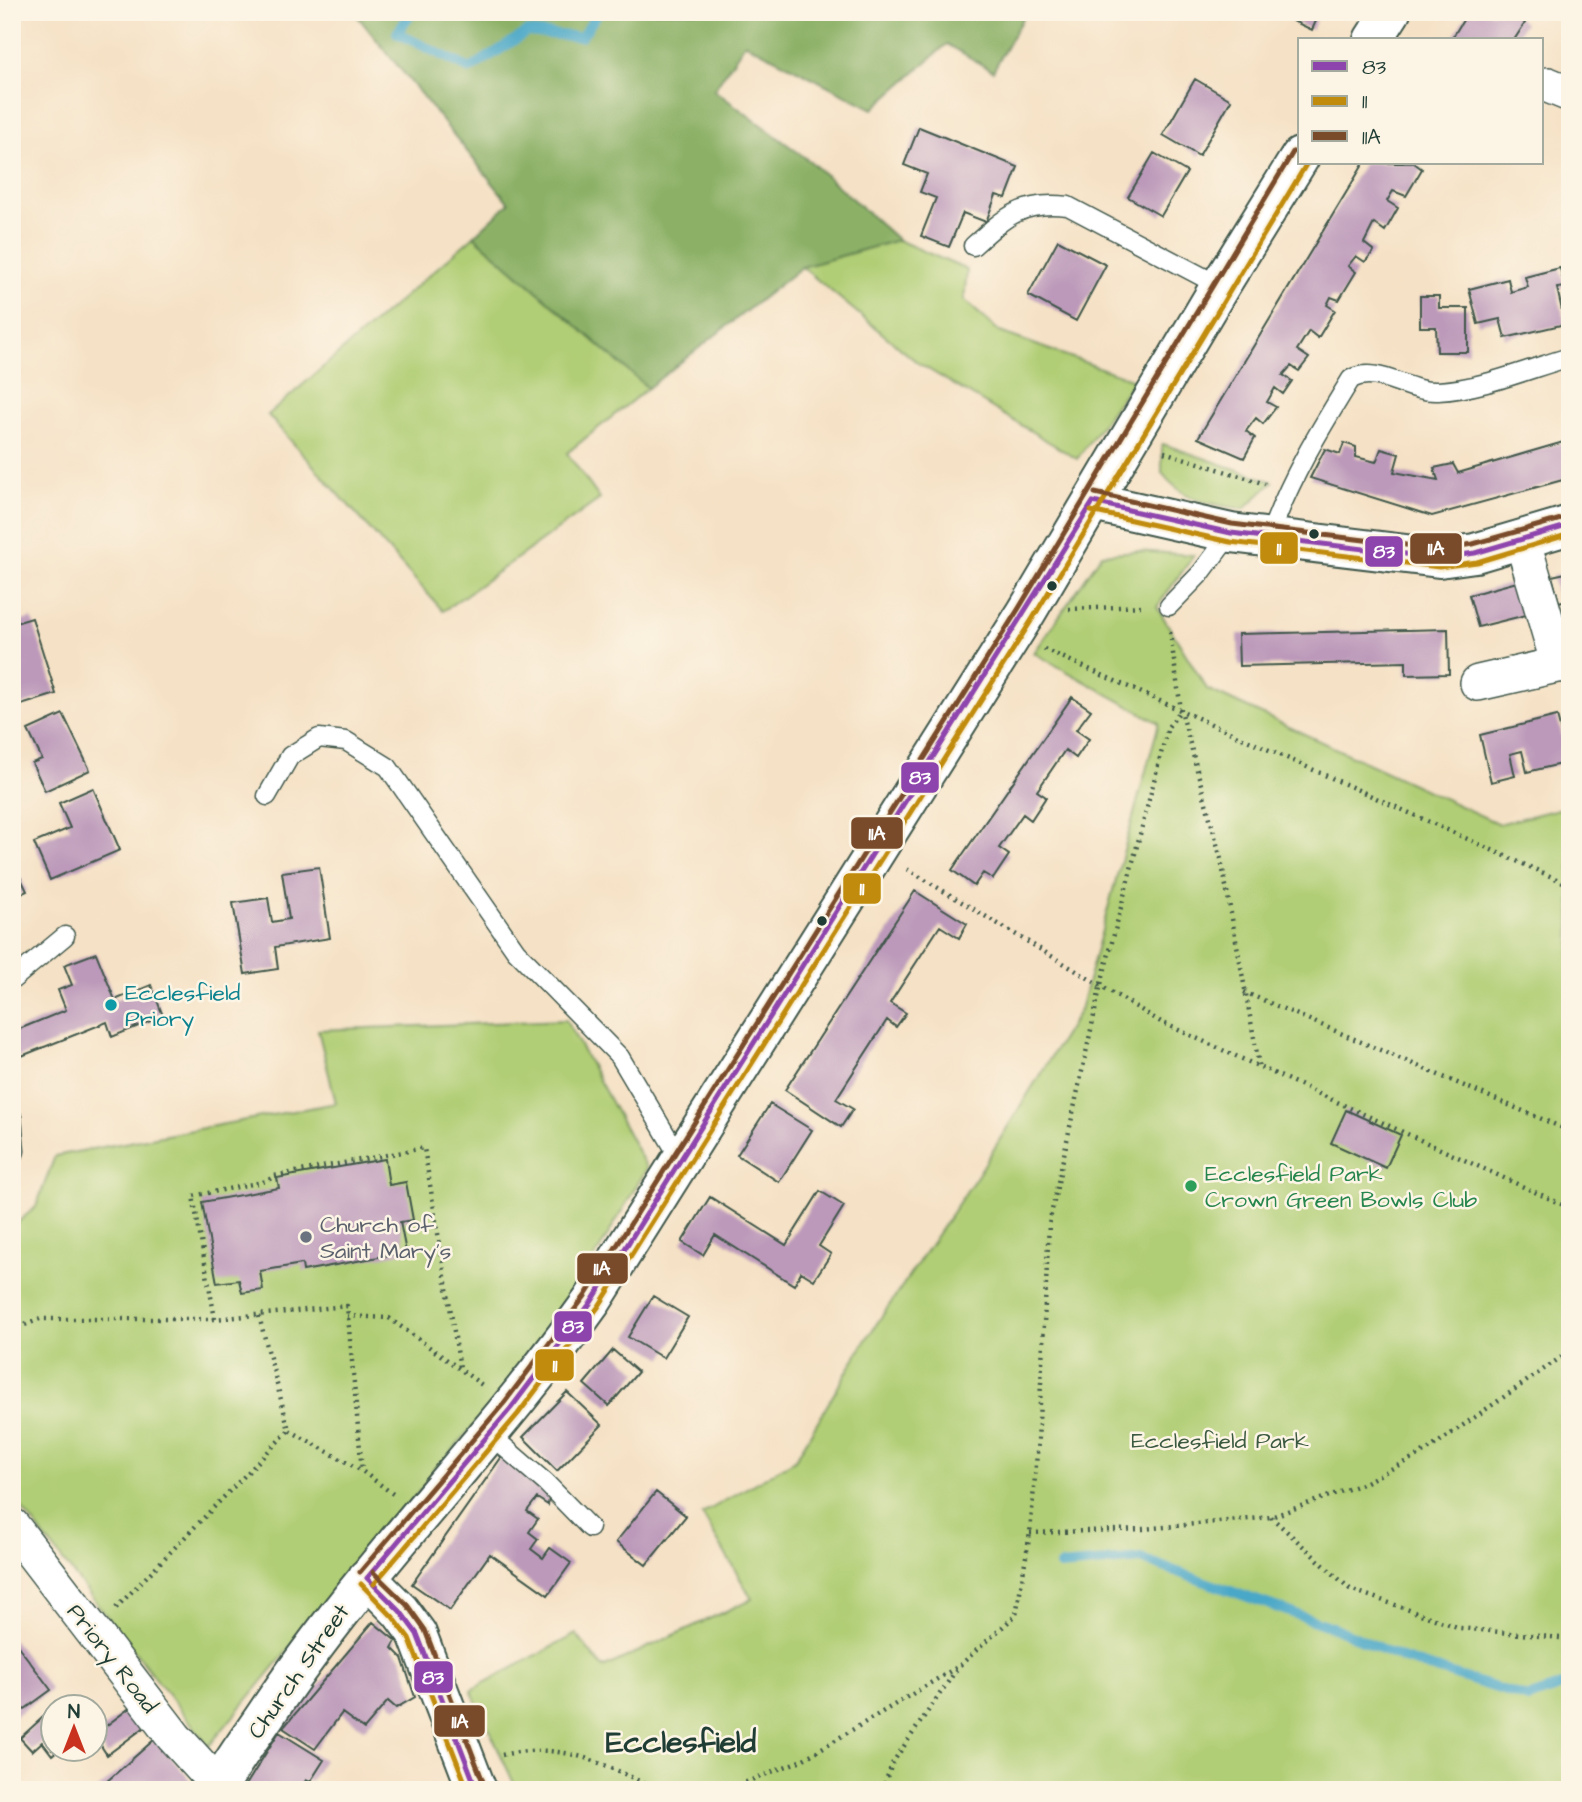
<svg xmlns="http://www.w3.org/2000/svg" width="1582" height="1802" font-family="'Architects Daughter',sans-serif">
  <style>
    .green { fill: #b0ce75; stroke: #688654; stroke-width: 2 }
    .forest { fill: #8cb166; stroke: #56774d; stroke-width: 2 }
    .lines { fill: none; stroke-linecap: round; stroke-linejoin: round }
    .stream { stroke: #48a7c7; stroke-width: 10 }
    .building { fill: #bc99ba }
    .lane-casing { stroke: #3f564a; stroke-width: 21 }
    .street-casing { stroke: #3f564a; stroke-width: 38 }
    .secondary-casing { stroke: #3f564a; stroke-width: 42 }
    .path { stroke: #3f564a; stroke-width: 4.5; stroke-dasharray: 2 5; stroke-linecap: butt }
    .lane { stroke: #fff; stroke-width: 18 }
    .street { stroke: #fff; stroke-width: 35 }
    .secondary { stroke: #fff; stroke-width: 38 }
    .bus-1-casing { stroke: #fcf5e5; stroke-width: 10 }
    .bus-2-casing { stroke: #fcf5e5; stroke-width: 10 }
    .bus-3-casing { stroke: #fcf5e5; stroke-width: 10 }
    .bus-1 { stroke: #8e44ad; stroke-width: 5 }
    .bus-2 { stroke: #c18c0d; stroke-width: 5 }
    .bus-3 { stroke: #7a4b2a; stroke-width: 5 }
    .bus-dot { fill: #1f3d34; stroke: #fcf5e5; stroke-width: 2.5 }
    .culture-dot { fill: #0f9aa8; stroke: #fcf5e5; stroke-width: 2.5 }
    .leisure-dot { fill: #2e9e5b; stroke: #fcf5e5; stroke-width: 2.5 }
    .worship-dot { fill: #6b7280; stroke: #fcf5e5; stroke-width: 2.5 }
    .labels { text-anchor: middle; stroke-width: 5; stroke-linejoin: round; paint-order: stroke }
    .culture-label { font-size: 23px; fill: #0d838f; stroke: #fcf5e5; text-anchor: start }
    .leisure-label { font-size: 23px; fill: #27864d; stroke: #fcf5e5; text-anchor: start }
    .worship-label { font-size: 23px; fill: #5b616d; stroke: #fcf5e5; text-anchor: start }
    .park-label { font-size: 23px; fill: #3c5a41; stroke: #fcf5e5 }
    .street-label { font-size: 23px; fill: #1f3d34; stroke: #fcf5e5 }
    .district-label { font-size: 30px; font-weight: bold; fill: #1f3d34; stroke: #fcf5e5 }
    .line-badge { stroke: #fcf5e5; stroke-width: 2.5 }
    .badge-label { font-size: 19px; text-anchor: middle; font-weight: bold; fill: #fff }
  </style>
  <rect width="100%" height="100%" fill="#fcf5e5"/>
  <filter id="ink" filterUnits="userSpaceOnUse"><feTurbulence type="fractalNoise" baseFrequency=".0143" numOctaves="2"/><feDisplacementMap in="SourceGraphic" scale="14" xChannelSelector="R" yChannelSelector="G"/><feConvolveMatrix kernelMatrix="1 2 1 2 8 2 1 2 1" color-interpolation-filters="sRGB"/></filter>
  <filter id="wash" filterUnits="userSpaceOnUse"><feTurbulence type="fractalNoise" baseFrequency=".00686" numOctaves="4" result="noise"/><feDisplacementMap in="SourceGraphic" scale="28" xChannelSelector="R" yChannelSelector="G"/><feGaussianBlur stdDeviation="1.57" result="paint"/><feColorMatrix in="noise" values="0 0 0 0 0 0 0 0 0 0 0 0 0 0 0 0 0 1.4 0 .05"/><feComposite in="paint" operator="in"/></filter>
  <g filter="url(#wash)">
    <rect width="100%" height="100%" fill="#f5e1c5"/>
    <path class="green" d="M 474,236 L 648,388 L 567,453 L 600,499 L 443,611 L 268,415 Z
      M 898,240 L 967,270 L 964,300 L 1000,332 L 1134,380 L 1077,459 L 918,363 L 802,267 Z
      M 1162,444 L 1163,444 L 1273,482 L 1244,509 C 1208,503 1186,503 1162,473 Z
      M 1137,551 L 1194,555 L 1157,607 L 1207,689 L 1499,824 L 1570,806 L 1570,1790 L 517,1790 L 471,1690 L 576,1634 L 603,1668 L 752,1599 L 702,1514 L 795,1460 L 865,1341 L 979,1173 L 1080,1010 L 1159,723 L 1034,653 L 1102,554 Z
      M 566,1020 L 647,1168 L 553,1329 L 209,1746 L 12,1496 L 12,1227 L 36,1207 L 55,1156 L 336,1103 L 318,1030 Z"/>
    <path class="forest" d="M 354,12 L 1026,12 L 993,71 L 947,44 L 873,109 L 745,43 L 714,90 L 811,162 L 898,240 L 802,267 L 648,388 L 474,236 L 509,203 Z"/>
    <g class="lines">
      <path class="stream" d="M 412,12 L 397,33 L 470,69 L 527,32 L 581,37 L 599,12
        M 1060,1566 L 1141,1559 L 1340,1630 L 1404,1659 L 1528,1698 L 1570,1683"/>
    </g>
    <g id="blocks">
      <path class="building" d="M 1274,12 L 1320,12 L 1312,30 Z
        M 1468,12 L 1519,12 L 1516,16 L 1525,23 L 1514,40 L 1451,40 Z
        M 1195,79 L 1231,100 L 1199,156 L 1163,135 Z
        M 919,127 L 1018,167 L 1006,198 L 996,195 L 986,222 L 963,213 L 949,247 L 921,236 L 936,198 L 920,192 L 927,174 L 904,165 Z
        M 1154,153 L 1187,172 L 1161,216 L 1128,197 Z
        M 1364,163 L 1414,163 L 1422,169 L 1406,196 L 1393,191 L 1387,201 L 1398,208 L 1385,231 L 1374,223 L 1364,243 L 1374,251 L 1365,262 L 1356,256 L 1348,266 L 1356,272 L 1339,300 L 1331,297 L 1327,305 L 1335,310 L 1318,338 L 1309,331 L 1297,350 L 1309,358 L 1299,371 L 1291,366 L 1283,375 L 1292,381 L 1283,394 L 1275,388 L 1267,402 L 1276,407 L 1263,424 L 1256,418 L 1246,431 L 1255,438 L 1244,458 L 1198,438 Z
        M 1058,240 L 1106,265 L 1076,321 L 1028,295 Z
        M 1560,268 L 1565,287 L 1557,288 L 1565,324 L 1505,338 L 1500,319 L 1478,324 L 1469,289 L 1508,279 L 1511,292 L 1528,287 L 1525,277 Z
        M 1420,296 L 1439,296 L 1439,308 L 1468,308 L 1468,352 L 1437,352 L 1436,327 L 1420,327 Z
        M 1570,440 L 1570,478 L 1432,516 L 1310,478 L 1325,449 L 1340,454 L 1344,443 L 1356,447 L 1356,457 L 1376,462 L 1381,449 L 1399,454 L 1394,472 L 1438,480 L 1434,468 L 1453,464 L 1458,473 Z
        M 1570,572 L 1570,599 L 1559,602 L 1552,576 Z
        M 1517,582 L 1526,615 L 1478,627 L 1469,595 Z
        M 32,618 L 56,694 L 12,708 L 12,624 Z
        M 1448,629 L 1449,674 L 1406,675 L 1406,662 L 1239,666 L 1238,634 Z
        M 1072,697 L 1091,710 L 1076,730 L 1089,739 L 1076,758 L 1065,750 L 1037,791 L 1046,797 L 1031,820 L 1023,814 L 999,848 L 1009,855 L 993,879 L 983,873 L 974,886 L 952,870 Z
        M 63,714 L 90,770 L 45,791 L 32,763 L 42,759 L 28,730 Z
        M 1557,716 L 1569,762 L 1527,772 L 1522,751 L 1510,754 L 1515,776 L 1491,782 L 1480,735 Z
        M 93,788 L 120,850 L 50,880 L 34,843 L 70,828 L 59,803 Z
        M 12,860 L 27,891 L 12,898 Z
        M 319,867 L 330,938 L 275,947 L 278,969 L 245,974 L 233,903 L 268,898 L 272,922 L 289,919 L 282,872 Z
        M 915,891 L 967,924 L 959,938 L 940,926 L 890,1003 L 906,1013 L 896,1027 L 887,1020 L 836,1099 L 853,1109 L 841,1127 L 785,1090 Z
        M 96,953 L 115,1000 L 151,985 L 163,1016 L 112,1037 L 107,1022 L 14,1059 L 12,1032 L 66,1010 L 58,990 L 72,985 L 64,965 Z
        M 770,1104 L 812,1130 L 779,1182 L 737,1155 Z
        M 1346,1110 L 1401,1135 L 1386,1168 L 1331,1143 Z
        M 385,1159 L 389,1185 L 406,1182 L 413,1220 L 400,1222 L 406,1252 L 303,1271 L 302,1264 L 260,1271 L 263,1290 L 242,1293 L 239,1280 L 217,1283 L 202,1202 L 279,1188 L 277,1178 Z
        M 820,1191 L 844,1206 L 819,1246 L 831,1254 L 814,1280 L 801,1272 L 794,1285 L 715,1235 L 703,1255 L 682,1242 L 710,1197 L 786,1245 Z
        M 653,1296 L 688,1317 L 663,1358 L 628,1337 Z
        M 613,1350 L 638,1372 L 609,1406 L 584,1384 Z
        M 567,1392 L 602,1425 L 557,1471 L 523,1437 Z
        M 503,1455 L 549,1498 L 548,1505 L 537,1498 L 527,1511 L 538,1519 L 529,1532 L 538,1539 L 531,1549 L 543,1558 L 550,1548 L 571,1563 L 548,1595 L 490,1554 L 450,1610 L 412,1584 Z
        M 656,1492 L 686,1516 L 646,1565 L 616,1542 Z
        M 373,1622 L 396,1641 L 392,1648 L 402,1658 L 415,1697 L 396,1708 L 388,1701 L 364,1729 L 342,1713 L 315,1749 L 283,1728 Z
        M 12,1638 L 51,1690 L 14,1717 L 12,1715 Z
        M 131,1707 L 146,1726 L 107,1755 L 94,1735 Z
        M 52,1709 L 52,1750 L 58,1750 L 52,1755 L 42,1742 L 32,1751 L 20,1738 Z
        M 279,1732 L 324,1760 L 310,1782 L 306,1780 L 300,1790 L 243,1790 Z
        M 155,1739 L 191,1781 L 188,1790 L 97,1790 Z"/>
    </g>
  </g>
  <g filter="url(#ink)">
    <use href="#blocks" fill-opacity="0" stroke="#3f564a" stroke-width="2"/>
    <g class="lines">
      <defs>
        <path id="lane" d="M 973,246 C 1005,217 1023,200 1068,206 L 1220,286
          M 1269,538 C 1289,480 1319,431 1351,379 C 1379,365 1407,393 1438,391 C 1482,389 1528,369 1570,357
          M 1169,606 L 1201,573 L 1231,533
          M 267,796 L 290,756 L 319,738 L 346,741 L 388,767 L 516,951 L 620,1057 L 681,1160
          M 12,980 L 65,936
          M 12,1117 L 15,1151 L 12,1159
          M 489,1434 L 546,1483 L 590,1528"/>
        <path id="street" d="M 1548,85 L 1570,94
          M 1522,539 L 1559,665
          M 1478,683 L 1570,662
          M 12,1526 L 174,1737 L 219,1786"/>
        <path id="secondary" d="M 1373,40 L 1391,12
          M 1093,502 L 1231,533 L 1439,558 L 1475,553 L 1570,525
          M 367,1578 L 400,1611 L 417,1634 L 477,1790
          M 217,1790 C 231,1762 252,1736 269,1710 C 366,1565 491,1443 592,1301 L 1026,613 L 1220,286 L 1300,157"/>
      </defs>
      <use href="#lane" class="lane-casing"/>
      <use href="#street" class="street-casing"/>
      <use href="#secondary" class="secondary-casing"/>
      <path class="path" d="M 1164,452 L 1265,484
        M 1069,609 L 1144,606
        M 1170,632 L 1181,710 L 1221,859 L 1259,1065
        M 1044,649 L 1570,885
        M 907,869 L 1161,1022 L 1570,1208
        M 1244,992 L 1570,1131
        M 259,1316 L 289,1430 L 362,1471 L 393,1494
        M 347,1316 L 389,1318 L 482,1385
        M 215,1319 L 193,1196 L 267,1181 L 274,1176 L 424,1148 L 460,1368
        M 12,1330 L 40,1319 L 215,1319 L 347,1306 L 362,1471
        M 1271,1517 L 1350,1589 L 1460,1628 L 1570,1639
        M 1030,1533 L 1143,1529 L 1271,1517 L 1362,1484 L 1426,1451 L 1570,1351
        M 116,1608 L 289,1430
        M 502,1755 C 563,1741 603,1763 657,1790
        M 726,1790 L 802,1760 L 959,1666 L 1016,1615 L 1030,1533 L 1038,1442 L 1049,1224 L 1100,988 L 1168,727 L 1181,710
        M 882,1790 L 893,1762 L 957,1669"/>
      <use href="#lane" class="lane"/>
      <use href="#street" class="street"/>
      <use href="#secondary" class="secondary"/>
      <defs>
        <path id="bus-1" d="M 1093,502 L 1231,533 L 1439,558 L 1475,553 L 1570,525
          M 367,1578 L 511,1408 L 592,1301 L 1093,502
          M 367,1578 L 400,1611 L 417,1634 L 477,1790"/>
        <path id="bus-2" d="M 1091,511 L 1230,542 L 1439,567 L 1477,562 L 1570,534
          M 361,1584 L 393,1617 L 409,1638 L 468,1790
          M 374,1584 L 518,1414 L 599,1306 L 1033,618 L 1307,163"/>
        <path id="bus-3" d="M 1095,493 L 1232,524 L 1439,549 L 1473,544 L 1568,517
          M 360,1572 L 504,1403 L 585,1296 L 1019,608 L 1293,152
          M 373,1572 L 407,1605 L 425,1630 L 485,1787"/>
      </defs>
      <use href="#bus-1" class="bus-1-casing"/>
      <use href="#bus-2" class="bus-2-casing"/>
      <use href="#bus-3" class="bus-3-casing"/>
      <use href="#bus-1" class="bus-1"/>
      <use href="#bus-2" class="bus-2"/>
      <use href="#bus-3" class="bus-3"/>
    </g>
  </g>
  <g class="bus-dot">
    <circle cx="1314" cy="534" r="6"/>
    <circle cx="1052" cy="586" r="6"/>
    <circle cx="822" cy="921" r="6"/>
  </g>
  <circle class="culture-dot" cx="111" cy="1005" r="7"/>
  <circle class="leisure-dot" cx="1191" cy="1186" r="7"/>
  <circle class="worship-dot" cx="306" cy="1237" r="7"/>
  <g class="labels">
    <g class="culture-label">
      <text x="125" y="1000">Ecclesfield<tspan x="125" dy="26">Priory</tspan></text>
    </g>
    <g class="leisure-label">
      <text x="1205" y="1181">Ecclesfield Park<tspan x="1205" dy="26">Crown Green Bowls Club</tspan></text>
    </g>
    <g class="worship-label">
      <text x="320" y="1232">Church of<tspan x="320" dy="26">Saint Mary's</tspan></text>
    </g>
    <g class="park-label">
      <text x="1220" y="1448">Ecclesfield Park</text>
    </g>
    <g class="street-label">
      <text transform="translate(113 1658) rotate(52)" y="8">Priory Road</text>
      <text transform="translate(298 1671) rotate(-55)" y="8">Church Street</text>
    </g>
    <g class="district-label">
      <text x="681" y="1752">Ecclesfield</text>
    </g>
  </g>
  <g class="line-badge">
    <rect x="1259" y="531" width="40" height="34" rx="7" fill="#c18c0d"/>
    <rect x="1409" y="532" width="54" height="33" rx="7" fill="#7a4b2a"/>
    <rect x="1364" y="535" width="40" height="33" rx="7" fill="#8e44ad"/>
    <rect x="900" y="761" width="40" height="33" rx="7" fill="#8e44ad"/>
    <rect x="850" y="816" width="54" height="34" rx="7" fill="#7a4b2a"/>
    <rect x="842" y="872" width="40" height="33" rx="7" fill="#c18c0d"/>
    <rect x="576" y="1252" width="53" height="33" rx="7" fill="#7a4b2a"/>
    <rect x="553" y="1310" width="40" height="33" rx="7" fill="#8e44ad"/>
    <rect x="534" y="1348" width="41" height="34" rx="7" fill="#c18c0d"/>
    <rect x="413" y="1660" width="41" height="34" rx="7" fill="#8e44ad"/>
    <rect x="433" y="1704" width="53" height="34" rx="7" fill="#7a4b2a"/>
  </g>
  <g class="badge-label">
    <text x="1279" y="555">11</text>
    <text x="1436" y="555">11A</text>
    <text x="1384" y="558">83</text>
    <text x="920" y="784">83</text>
    <text x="877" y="840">11A</text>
    <text x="862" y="895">11</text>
    <text x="602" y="1275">11A</text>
    <text x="573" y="1333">83</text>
    <text x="555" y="1372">11</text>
    <text x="433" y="1684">83</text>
    <text x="460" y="1728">11A</text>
  </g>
  <rect width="1582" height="1802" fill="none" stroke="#fcf5e5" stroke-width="42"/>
  <rect x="1298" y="38" width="245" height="126" fill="#fcf5e5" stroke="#a4ab9e" stroke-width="2"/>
  <rect x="1312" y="61" width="35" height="10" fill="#8e44ad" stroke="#a4ab9e" stroke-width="2"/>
  <text x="1362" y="74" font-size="21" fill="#1f3d34">83</text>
  <rect x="1312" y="96" width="35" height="10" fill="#c18c0d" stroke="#a4ab9e" stroke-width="2"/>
  <text x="1362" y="108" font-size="21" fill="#1f3d34">11</text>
  <rect x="1312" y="131" width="35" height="10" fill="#7a4b2a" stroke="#a4ab9e" stroke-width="2"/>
  <text x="1362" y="144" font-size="21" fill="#1f3d34">11A</text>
  <g transform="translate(74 1728)"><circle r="33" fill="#fcf5e5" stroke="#a4ab9e" stroke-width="2"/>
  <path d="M0-5L12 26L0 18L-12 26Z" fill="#c8321e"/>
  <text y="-10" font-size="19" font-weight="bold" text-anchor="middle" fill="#1f3d34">N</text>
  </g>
</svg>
